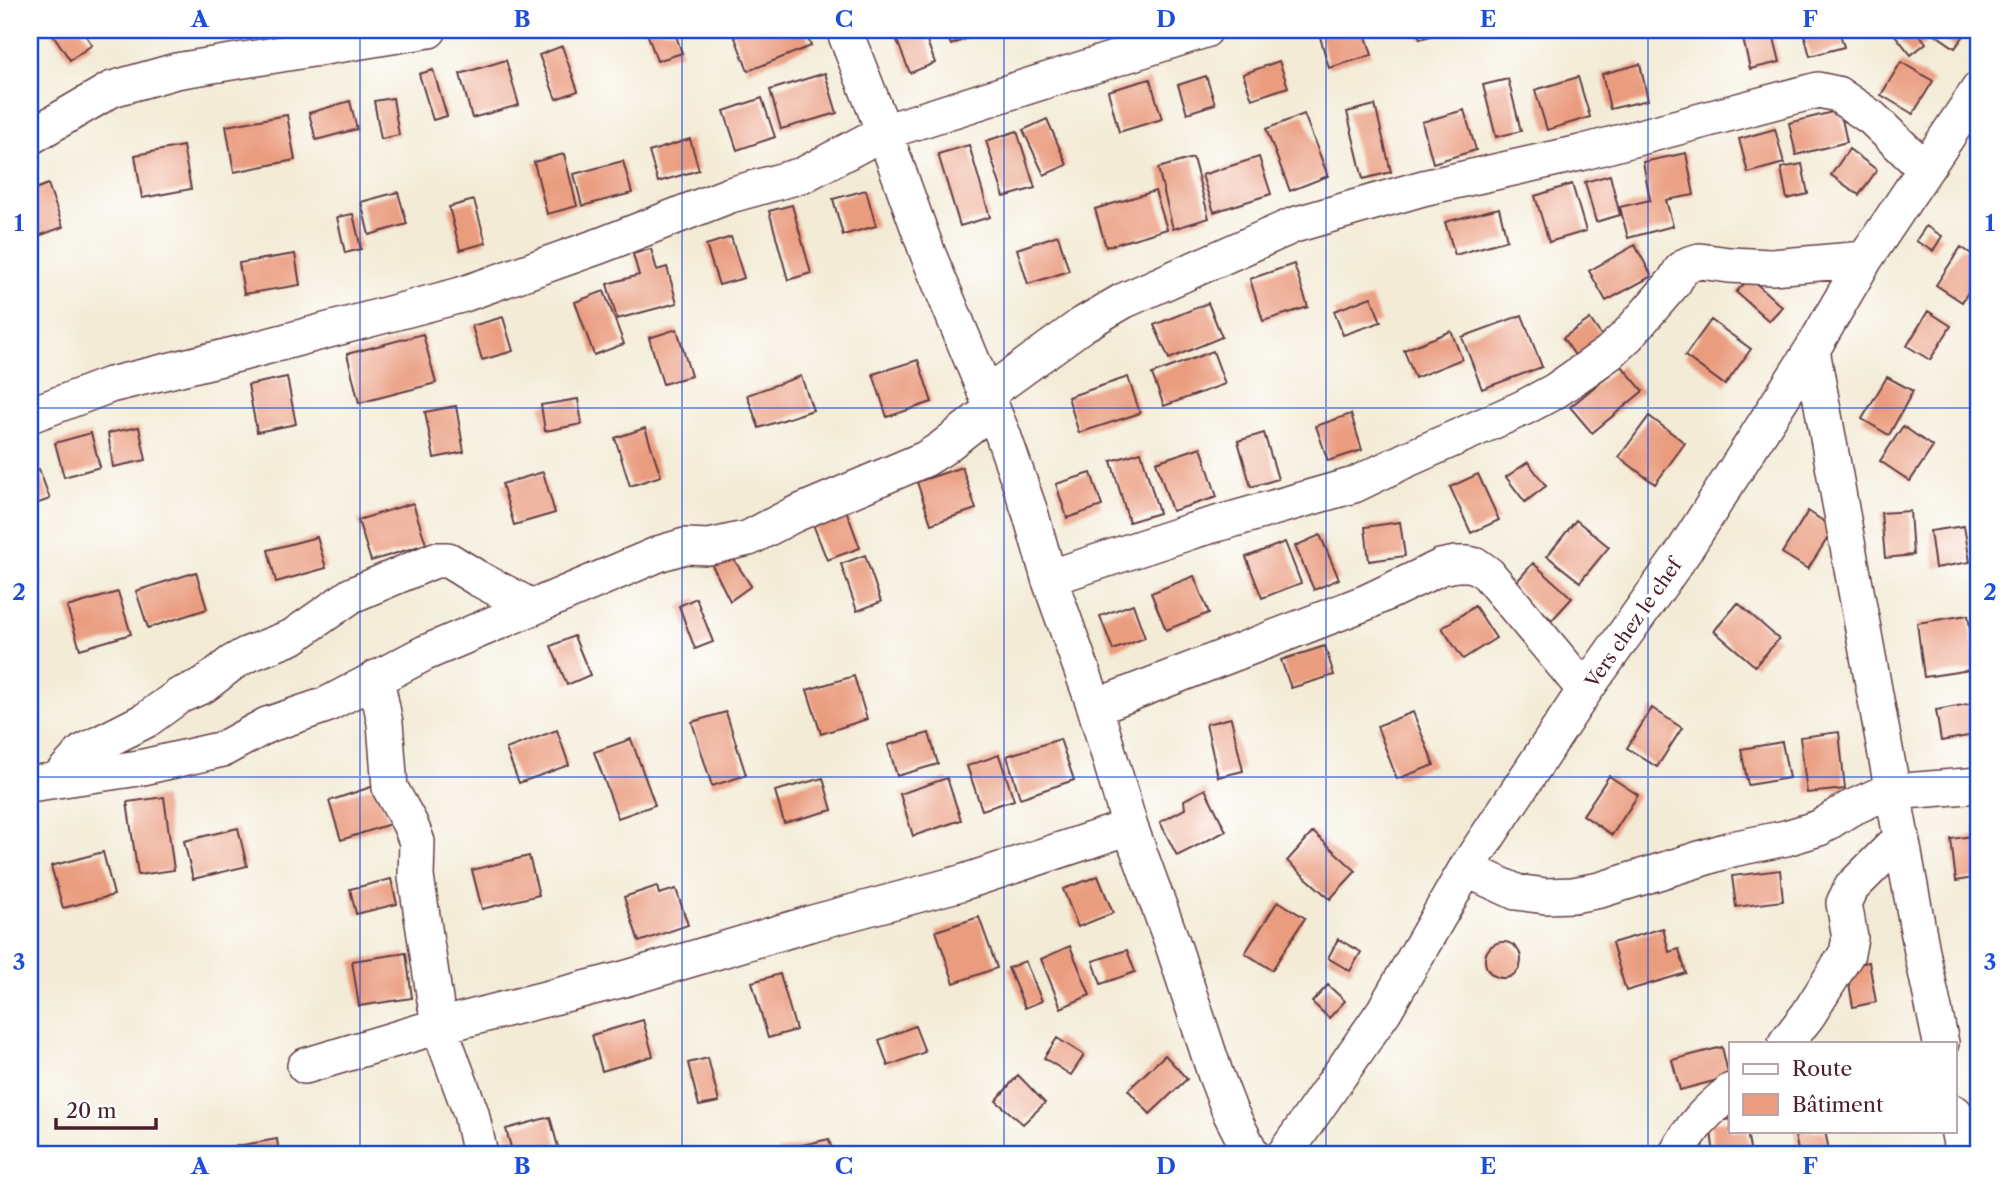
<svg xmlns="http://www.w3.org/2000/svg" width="2009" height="1185" font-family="'Libre Caslon Text',serif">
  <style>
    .building { fill: #ea9c7f }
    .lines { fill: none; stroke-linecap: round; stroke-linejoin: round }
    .street-casing { stroke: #633e45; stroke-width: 38 }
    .street { stroke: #fff; stroke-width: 35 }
    .grid { fill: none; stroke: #1d4ed8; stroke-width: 2; stroke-opacity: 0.55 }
    .labels { text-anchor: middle; stroke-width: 6; stroke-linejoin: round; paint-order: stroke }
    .street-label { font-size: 19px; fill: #4a1f2b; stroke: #fff }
    .neatline { fill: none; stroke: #1d4ed8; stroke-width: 2.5 }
    .grid-label { font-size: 23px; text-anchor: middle; font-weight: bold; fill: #1d4ed8 }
  </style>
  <rect width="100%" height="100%" fill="#fff"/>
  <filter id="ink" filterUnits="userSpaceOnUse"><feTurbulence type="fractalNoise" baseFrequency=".0143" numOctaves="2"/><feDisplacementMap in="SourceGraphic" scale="14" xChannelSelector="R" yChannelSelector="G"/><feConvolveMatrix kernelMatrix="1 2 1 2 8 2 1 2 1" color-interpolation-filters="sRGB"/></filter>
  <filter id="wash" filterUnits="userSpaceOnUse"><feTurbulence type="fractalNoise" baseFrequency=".00686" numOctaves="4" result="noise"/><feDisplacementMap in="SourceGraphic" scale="28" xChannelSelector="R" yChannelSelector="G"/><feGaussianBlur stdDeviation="1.57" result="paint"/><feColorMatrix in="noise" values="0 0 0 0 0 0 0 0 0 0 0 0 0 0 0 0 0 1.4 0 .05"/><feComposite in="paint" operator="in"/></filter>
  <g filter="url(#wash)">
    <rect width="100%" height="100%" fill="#f3ebd6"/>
    <g id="blocks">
      <path class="building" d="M 50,30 L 82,30 L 92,45 L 70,60 Z
        M 646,30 L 674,30 L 682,53 L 657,61 Z
        M 732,30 L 805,30 L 811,46 L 748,71 Z
        M 917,30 L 923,30 L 935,63 L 910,73 L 896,38 Z
        M 945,30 L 981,30 L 982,32 L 951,45 Z
        M 1318,30 L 1364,30 L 1372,55 L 1329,68 Z
        M 1417,30 L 1450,30 L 1420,39 Z
        M 1741,30 L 1772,30 L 1780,62 L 1750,69 Z
        M 1803,30 L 1839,30 L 1844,47 L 1810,56 Z
        M 1891,30 L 1916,30 L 1926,43 L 1911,55 Z
        M 1929,30 L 1968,30 L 1955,48 Z
        M 562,46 L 578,91 L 556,99 L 539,55 Z
        M 506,60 L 519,105 L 472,118 L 460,74 Z
        M 1279,61 L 1288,87 L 1252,99 L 1243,74 Z
        M 1901,62 L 1933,81 L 1913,114 L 1881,95 Z
        M 1640,64 L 1648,100 L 1610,109 L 1602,74 Z
        M 433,70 L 447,116 L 433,120 L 419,74 Z
        M 825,73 L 837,113 L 781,129 L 770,90 Z
        M 1206,76 L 1215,104 L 1187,113 L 1178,85 Z
        M 1578,77 L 1590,117 L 1547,130 L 1535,90 Z
        M 1150,79 L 1162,119 L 1119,132 L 1108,91 Z
        M 1508,79 L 1521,131 L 1496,137 L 1483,85 Z
        M 393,98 L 399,135 L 381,139 L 374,101 Z
        M 762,98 L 775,137 L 737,150 L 724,111 Z
        M 350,101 L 357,129 L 316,140 L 309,113 Z
        M 1375,105 L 1391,172 L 1363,179 L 1347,112 Z
        M 1464,110 L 1476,150 L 1433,163 L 1422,122 Z
        M 1840,110 L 1847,142 L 1796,155 L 1789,123 Z
        M 1304,114 L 1328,176 L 1290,191 L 1266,129 Z
        M 287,115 L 295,160 L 234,172 L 226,126 Z
        M 1047,119 L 1067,165 L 1044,175 L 1023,130 Z
        M 1775,129 L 1784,163 L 1748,173 L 1739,139 Z
        M 1017,131 L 1035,188 L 1004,197 L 986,141 Z
        M 690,139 L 699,170 L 658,182 L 649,152 Z
        M 969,145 L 990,217 L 960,226 L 938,154 Z
        M 183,146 L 191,189 L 142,198 L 135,155 Z
        M 1849,149 L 1877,170 L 1859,195 L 1831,175 Z
        M 1686,153 L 1694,195 L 1666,200 L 1673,226 L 1628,238 L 1620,207 L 1650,200 L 1643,162 Z
        M 564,154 L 577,206 L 547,214 L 534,162 Z
        M 1259,157 L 1271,194 L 1214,212 L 1202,175 Z
        M 1193,158 L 1209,218 L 1173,229 L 1158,168 Z
        M 623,161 L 632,193 L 582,206 L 574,174 Z
        M 1802,164 L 1808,194 L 1787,199 L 1781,168 Z
        M 1610,175 L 1620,215 L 1596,222 L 1585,182 Z
        M 48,184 L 63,227 L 30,239 L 30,191 Z
        M 1572,184 L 1586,231 L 1549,242 L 1535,196 Z
        M 866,190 L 876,226 L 843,235 L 833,199 Z
        M 1155,191 L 1167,229 L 1106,247 L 1095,209 Z
        M 398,192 L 407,224 L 369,235 L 361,202 Z
        M 474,200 L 486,243 L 460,250 L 449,207 Z
        M 792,205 L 811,273 L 788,280 L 769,211 Z
        M 1499,208 L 1507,240 L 1455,255 L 1445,222 Z
        M 353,214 L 361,249 L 345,253 L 337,217 Z
        M 1926,226 L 1942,236 L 1933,251 L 1916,241 Z
        M 1058,235 L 1069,271 L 1028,284 L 1017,249 Z
        M 731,237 L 744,278 L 719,285 L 706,245 Z
        M 1635,245 L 1652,276 L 1606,301 L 1589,271 Z
        M 1961,247 L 1979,259 L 1979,275 L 1962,302 L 1936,285 Z
        M 651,249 L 657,270 L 667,267 L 677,303 L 617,319 L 607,284 L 639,275 L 633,254 Z
        M 295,254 L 300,285 L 244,294 L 239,263 Z
        M 1294,264 L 1308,307 L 1263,321 L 1250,279 Z
        M 1750,278 L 1782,307 L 1769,321 L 1736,292 Z
        M 604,291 L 624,344 L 594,355 L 575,302 Z
        M 1371,297 L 1381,322 L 1343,335 L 1334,311 Z
        M 1208,303 L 1222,337 L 1169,359 L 1154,325 Z
        M 1928,311 L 1951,326 L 1930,360 L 1907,346 Z
        M 1522,315 L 1542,367 L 1482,389 L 1462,337 Z
        M 503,317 L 513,351 L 482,360 L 472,326 Z
        M 1590,319 L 1608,345 L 1581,364 L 1563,338 Z
        M 1711,320 L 1751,349 L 1725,385 L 1685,356 Z
        M 677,329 L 691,376 L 663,384 L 649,338 Z
        M 1451,331 L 1462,359 L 1415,378 L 1404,350 Z
        M 423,334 L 436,383 L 359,403 L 347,354 Z
        M 1213,351 L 1225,384 L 1164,406 L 1152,374 Z
        M 918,360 L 932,402 L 887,417 L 873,374 Z
        M 1621,365 L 1643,391 L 1592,433 L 1570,407 Z
        M 801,376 L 813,410 L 759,428 L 747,395 Z
        M 287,377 L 296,424 L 257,432 L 248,385 Z
        M 1128,377 L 1140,413 L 1079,433 L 1068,397 Z
        M 1887,377 L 1913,391 L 1889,435 L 1862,419 Z
        M 578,399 L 582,424 L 545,431 L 541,405 Z
        M 456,406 L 464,452 L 434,458 L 425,412 Z
        M 1351,414 L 1362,450 L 1328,461 L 1316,426 Z
        M 1649,416 L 1685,443 L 1655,484 L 1619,457 Z
        M 1903,426 L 1933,447 L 1910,481 L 1880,461 Z
        M 139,427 L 146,460 L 113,467 L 108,433 Z
        M 645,428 L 661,476 L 630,486 L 615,438 Z
        M 91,433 L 100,467 L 64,477 L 55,443 Z
        M 1264,433 L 1278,479 L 1251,487 L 1238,441 Z
        M 1201,447 L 1217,497 L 1172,511 L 1156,462 Z
        M 1141,452 L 1159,513 L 1129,522 L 1111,461 Z
        M 1528,462 L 1546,486 L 1525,502 L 1506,477 Z
        M 962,467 L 976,509 L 931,524 L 917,482 Z
        M 39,469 L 50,499 L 30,506 L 30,473 Z
        M 543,472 L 555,513 L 514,525 L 502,484 Z
        M 1091,473 L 1102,506 L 1067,518 L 1056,484 Z
        M 1478,474 L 1499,520 L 1471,533 L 1450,487 Z
        M 413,503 L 426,544 L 371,561 L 358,520 Z
        M 845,507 L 860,548 L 827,560 L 811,519 Z
        M 1808,511 L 1834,528 L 1808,569 L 1782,553 Z
        M 1910,511 L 1913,555 L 1885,558 L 1881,513 Z
        M 1576,520 L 1609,547 L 1580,582 L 1547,556 Z
        M 1400,522 L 1405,556 L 1369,561 L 1365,527 Z
        M 1964,526 L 1970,562 L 1935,568 L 1930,531 Z
        M 1320,535 L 1339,579 L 1314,590 L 1295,546 Z
        M 317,537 L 326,568 L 276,582 L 268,550 Z
        M 1285,542 L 1301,583 L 1262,598 L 1246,557 Z
        M 731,555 L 751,586 L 730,601 L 712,565 Z
        M 865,555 L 881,602 L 857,611 L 841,564 Z
        M 1533,563 L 1572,598 L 1552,620 L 1513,586 Z
        M 196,572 L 207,609 L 148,628 L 136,591 Z
        M 1194,576 L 1209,613 L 1166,630 L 1151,593 Z
        M 118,592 L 131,634 L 80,649 L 67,607 Z
        M 696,598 L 713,642 L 695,649 L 679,606 Z
        M 1738,603 L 1779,639 L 1755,666 L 1714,631 Z
        M 1133,604 L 1145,638 L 1113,650 L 1100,616 Z
        M 1475,606 L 1496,638 L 1463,659 L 1442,628 Z
        M 1968,615 L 1977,669 L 1924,677 L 1917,623 Z
        M 574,636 L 590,675 L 567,685 L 551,646 Z
        M 1325,646 L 1334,675 L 1291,688 L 1281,660 Z
        M 854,676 L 867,719 L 821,734 L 807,690 Z
        M 1979,702 L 1979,734 L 1941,741 L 1936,710 Z
        M 1652,708 L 1682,728 L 1657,767 L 1627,748 Z
        M 726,712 L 746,775 L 712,786 L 692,722 Z
        M 1413,712 L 1434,765 L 1397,779 L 1377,726 Z
        M 1231,718 L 1243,771 L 1218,777 L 1206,724 Z
        M 557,730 L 569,765 L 519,783 L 506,749 Z
        M 1839,732 L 1845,789 L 1807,793 L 1800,737 Z
        M 929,733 L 938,764 L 897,776 L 888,745 Z
        M 631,739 L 655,805 L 618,818 L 594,752 Z
        M 1060,739 L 1074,780 L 1020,798 L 1007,756 Z
        M 1782,742 L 1789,778 L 1748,785 L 1741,749 Z
        M 999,755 L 1014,800 L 982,810 L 967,766 Z
        M 1609,776 L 1638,795 L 1612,835 L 1583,815 Z
        M 823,778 L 832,810 L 784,823 L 775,791 Z
        M 947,778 L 961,820 L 913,836 L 900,794 Z
        M 377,785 L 390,824 L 341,840 L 329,801 Z
        M 1205,789 L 1226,831 L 1177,856 L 1160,822 L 1185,809 L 1184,800 Z
        M 164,797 L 174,870 L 138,875 L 127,802 Z
        M 238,828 L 247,866 L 193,879 L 184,841 Z
        M 1313,832 L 1356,871 L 1330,899 L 1287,861 Z
        M 1979,835 L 1979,877 L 1956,881 L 1951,839 Z
        M 103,852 L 114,895 L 63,908 L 51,866 Z
        M 529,856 L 539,895 L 482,909 L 472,870 Z
        M 1780,870 L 1783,901 L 1736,907 L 1732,876 Z
        M 1098,876 L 1113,913 L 1078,927 L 1063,889 Z
        M 391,879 L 397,904 L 356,914 L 350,889 Z
        M 657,886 L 659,894 L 676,889 L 688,925 L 639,942 L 624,897 Z
        M 1278,901 L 1305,918 L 1272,970 L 1245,953 Z
        M 979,917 L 997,968 L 954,983 L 936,931 Z
        M 1663,928 L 1669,952 L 1679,949 L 1686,973 L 1626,991 L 1612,943 Z
        M 1338,939 L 1361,952 L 1350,971 L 1328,958 Z
        M1485 960a18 18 0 1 1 36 0a18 18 0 1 1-36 0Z
        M 1070,946 L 1090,995 L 1061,1008 L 1041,959 Z
        M 1127,950 L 1135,972 L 1101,984 L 1093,961 Z
        M 406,953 L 412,998 L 359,1006 L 352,961 Z
        M 1025,961 L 1042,1001 L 1025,1008 L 1008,968 Z
        M 1869,962 L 1876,1002 L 1853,1007 L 1846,966 Z
        M 1979,963 L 1979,991 L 1978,991 L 1973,964 Z
        M 780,974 L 796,1030 L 768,1038 L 752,982 Z
        M 1328,985 L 1345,1001 L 1329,1018 L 1312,1002 Z
        M 643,1020 L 653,1056 L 602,1071 L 592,1035 Z
        M 915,1026 L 925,1052 L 888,1066 L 879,1040 Z
        M 1057,1038 L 1084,1055 L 1071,1075 L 1044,1058 Z
        M 1722,1047 L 1729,1077 L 1680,1090 L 1672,1060 Z
        M 1165,1055 L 1187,1079 L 1150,1114 L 1128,1090 Z
        M 708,1058 L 719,1102 L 699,1106 L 688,1063 Z
        M 1018,1075 L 1045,1103 L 1023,1124 L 996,1101 Z
        M 550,1117 L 558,1147 L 526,1155 L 513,1155 L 506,1129 Z
        M 1731,1119 L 1731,1131 L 1747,1131 L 1751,1155 L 1714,1155 L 1710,1123 Z
        M 1794,1131 L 1825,1131 L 1830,1155 L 1799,1155 Z
        M 277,1139 L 279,1155 L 228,1155 L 226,1148 Z
        M 829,1139 L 833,1155 L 778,1155 L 777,1151 Z"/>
    </g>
  </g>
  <g filter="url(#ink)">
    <use href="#blocks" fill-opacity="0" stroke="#633e45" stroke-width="2"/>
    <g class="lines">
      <defs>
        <path id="street" d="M 844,30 L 884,132 L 928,254 L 1003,435 L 1030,512 L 1049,578 L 1095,707 L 1130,827 L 1172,942 L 1215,1073 L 1230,1112 L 1252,1155
          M 30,137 L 112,89 L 176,71 L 429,30
          M 1812,350 L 1923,957 L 1941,1043
          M 987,394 L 1082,325 L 1123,301 L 1294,225 L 1423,188 L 1580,153 L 1818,90 L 1837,94 L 1872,118 L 1925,169
          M 30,415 L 110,385 L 242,353 L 461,295 L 602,245 L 730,195 L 803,175 L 884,132 L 1205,30
          M 1049,578 L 1192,531 L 1354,485 L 1408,459 L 1523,408 L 1555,391 L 1609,353 L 1628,335 L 1674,282 L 1681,270 L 1689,264 L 1700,261 L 1729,265 L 1772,267 L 1865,259
          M 376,678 L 385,723 L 390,788 L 410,824 L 417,842 L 416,877 L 439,1026 L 471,1113 L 480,1155
          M 1095,707 L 1367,602 L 1441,567 L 1456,564 L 1468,564 L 1477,566 L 1488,574 L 1585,690
          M 57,780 L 83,752 L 146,720 L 179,696 L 204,685 L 232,663 L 246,655 L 292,637 L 352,595 L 435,560 L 448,560 L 477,578 L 532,607
          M 30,784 L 139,768 L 223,749 L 267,725 L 326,705 L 425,653 L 661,553 L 685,546 L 709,547 L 749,538 L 793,515 L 925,459 L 941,449 L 992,409
          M 1466,869 L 1516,892 L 1546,896 L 1573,895 L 1600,890 L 1732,849 L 1786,838 L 1819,828 L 1849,809 L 1880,795 L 1893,792 L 1979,785
          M 1786,1043 L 1808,1015 L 1847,953 L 1850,938 L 1844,903 L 1852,887 L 1902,837
          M 305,1066 L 439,1026 L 624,979 L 809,924 L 961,883 L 1130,827
          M 1955,1113 L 1963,1155
          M 1284,1155 L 1384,1011 L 1466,869 L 1585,690 L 1682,554 L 1812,350 L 1865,259 L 1979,89
          M 1676,1155 C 1691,1127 1706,1111 1731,1091"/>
      </defs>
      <use href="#street" class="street-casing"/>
      <use href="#street" class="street"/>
    </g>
  </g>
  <path class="grid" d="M 360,30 L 360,1155M 682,30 L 682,1155M 1004,30 L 1004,1155M 1326,30 L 1326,1155M 1648,30 L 1648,1155M 30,408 L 1979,408M 30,777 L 1979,777"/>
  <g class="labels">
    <g class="street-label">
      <text transform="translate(1633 623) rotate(-55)" y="7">Vers chez le chef</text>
    </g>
  </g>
  <rect width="2009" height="1185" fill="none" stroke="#fff" stroke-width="77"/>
  <rect x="1729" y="1042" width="228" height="91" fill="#ffffff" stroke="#b7a5aa" stroke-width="2"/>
  <rect x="1743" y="1064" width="35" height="10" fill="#ffffff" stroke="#b7a5aa" stroke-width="2"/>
  <text x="1792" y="1076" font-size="21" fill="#4a1f2b">Route</text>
  <rect x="1743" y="1094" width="35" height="21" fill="#ea9c7f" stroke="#b7a5aa" stroke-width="2"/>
  <text x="1792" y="1112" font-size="21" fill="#4a1f2b">Bâtiment</text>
  <path d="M56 1118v10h100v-10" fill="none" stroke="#4a1f2b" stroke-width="3.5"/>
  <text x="66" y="1118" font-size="21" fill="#4a1f2b" stroke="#ffffff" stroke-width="5" paint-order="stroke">20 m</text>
  <rect x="38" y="38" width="1932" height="1108" class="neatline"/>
  <g class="grid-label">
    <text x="200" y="27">A</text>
    <text x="522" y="27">B</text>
    <text x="844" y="27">C</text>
    <text x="1166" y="27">D</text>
    <text x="1488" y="27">E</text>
    <text x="1810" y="27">F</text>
    <text x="19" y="231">1</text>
    <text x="1990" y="231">1</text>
    <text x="19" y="600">2</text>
    <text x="1990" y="600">2</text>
    <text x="19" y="970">3</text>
    <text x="1990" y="970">3</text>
    <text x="200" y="1174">A</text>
    <text x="522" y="1174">B</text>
    <text x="844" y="1174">C</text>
    <text x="1166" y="1174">D</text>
    <text x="1488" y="1174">E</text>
    <text x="1810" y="1174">F</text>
  </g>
</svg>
